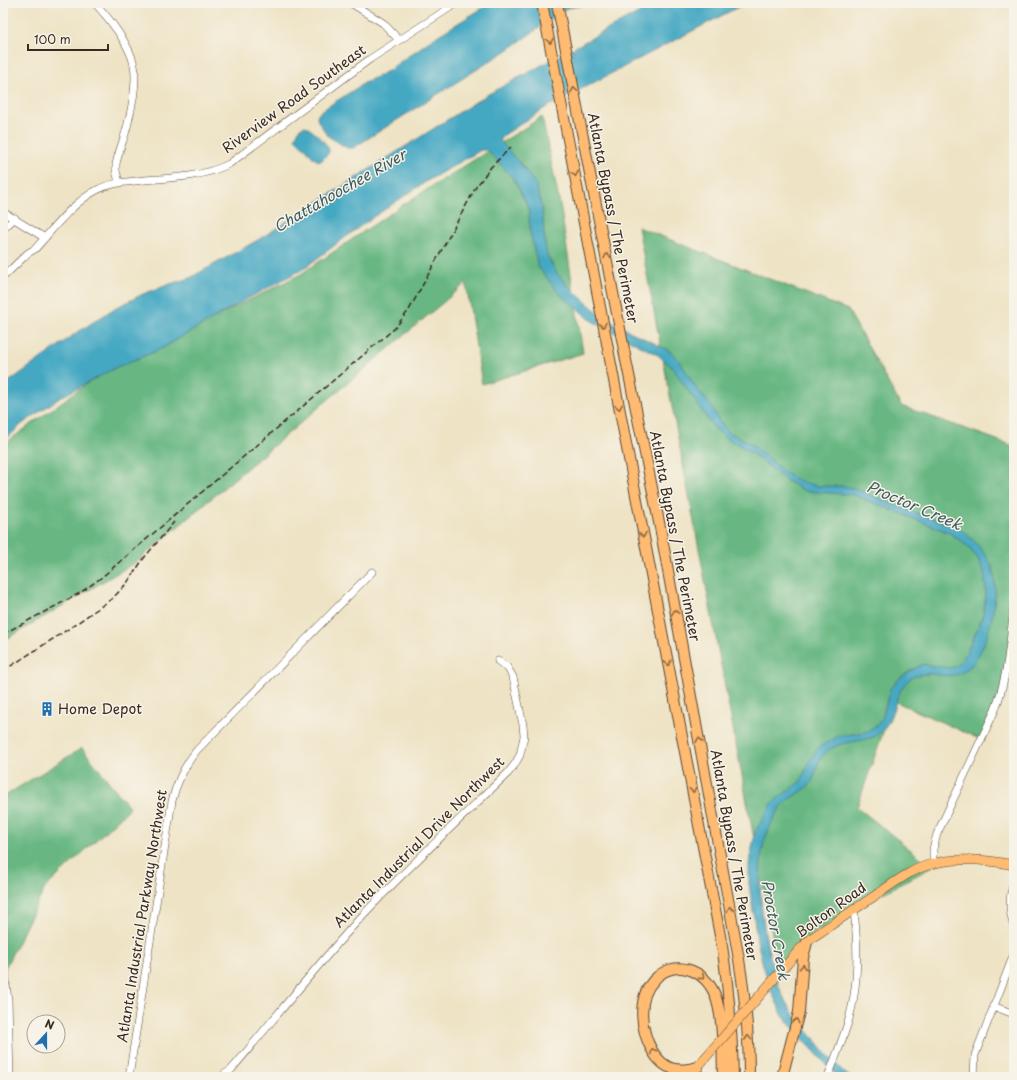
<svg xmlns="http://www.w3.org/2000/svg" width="1017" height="1080" font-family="'Playpen Sans',sans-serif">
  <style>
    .forest { fill: #68b782; stroke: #527050 }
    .water { fill: #44a8c3; stroke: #406970 }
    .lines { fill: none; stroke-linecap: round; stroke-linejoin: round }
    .minor-casing { stroke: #564637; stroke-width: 8 }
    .major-casing { stroke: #564637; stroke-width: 10 }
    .highway-casing { stroke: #564637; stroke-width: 12 }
    .minor { stroke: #fff; stroke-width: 7 }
    .major { stroke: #ffbb71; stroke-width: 9 }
    .highway { stroke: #ffbb71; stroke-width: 10 }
    .rail { stroke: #3b2a1e; stroke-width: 1.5; stroke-dasharray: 6 3; stroke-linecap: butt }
    .major-bridge-casing { stroke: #564637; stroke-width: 10; stroke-linecap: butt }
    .major-bridge { stroke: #ffbb71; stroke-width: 9 }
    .oneway { stroke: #936b43 }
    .labels { text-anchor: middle; stroke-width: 3; stroke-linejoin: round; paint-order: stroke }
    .street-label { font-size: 14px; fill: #3b2a1e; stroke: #f7f3e8 }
    .poi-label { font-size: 14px; fill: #3b2a1e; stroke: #f7f3e8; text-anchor: start }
    .water-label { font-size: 15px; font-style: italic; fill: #3f5c60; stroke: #f7f3e8 }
  </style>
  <rect width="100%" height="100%" fill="#f7f3e8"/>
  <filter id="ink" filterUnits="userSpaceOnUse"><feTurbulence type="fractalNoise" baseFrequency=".025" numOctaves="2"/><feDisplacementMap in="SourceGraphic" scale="8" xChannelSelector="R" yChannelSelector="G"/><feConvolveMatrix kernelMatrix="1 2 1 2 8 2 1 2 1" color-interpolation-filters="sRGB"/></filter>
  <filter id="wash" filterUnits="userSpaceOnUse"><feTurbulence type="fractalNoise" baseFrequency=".012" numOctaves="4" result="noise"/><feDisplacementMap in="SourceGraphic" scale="16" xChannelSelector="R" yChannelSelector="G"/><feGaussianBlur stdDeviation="0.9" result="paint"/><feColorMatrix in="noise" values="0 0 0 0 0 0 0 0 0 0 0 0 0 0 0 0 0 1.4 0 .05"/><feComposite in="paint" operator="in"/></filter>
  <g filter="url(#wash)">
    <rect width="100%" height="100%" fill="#eee3c5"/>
    <path class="forest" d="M 542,117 L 561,210 L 583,353 L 482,384 L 466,283 L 136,562 L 3,641 L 3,445 L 104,371 L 182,334 L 301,274 L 404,204 Z
      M 638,227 L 848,310 L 901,406 L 1014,446 L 1014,621 L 1004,682 L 984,741 L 894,701 L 857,807 L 932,867 L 861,905 L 812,934 L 780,976 Z
      M 82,748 L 130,808 L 45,888 L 5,968 L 8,1059 L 6,1077 L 3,1077 L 3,797 Z"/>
    <path class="water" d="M 491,3 L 588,3 L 580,6 L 567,8 L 509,49 L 353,148 L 347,148 L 328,136 L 318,121 L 317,116 L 321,111 L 366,82 L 392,69 L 394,66 L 437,36 Z
      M 656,3 L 746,3 L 545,108 L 501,137 L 500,141 L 524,168 L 536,185 L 542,209 L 545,244 L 547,255 L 556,272 L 571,289 L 594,309 L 623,328 L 670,351 L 680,362 L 695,386 L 712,407 L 719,421 L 729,432 L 750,443 L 788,475 L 802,482 L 818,486 L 843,486 L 855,488 L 895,505 L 956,527 C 969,533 989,556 993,570 C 1000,595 989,646 971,666 C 950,687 930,665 910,679 C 893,692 896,718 881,732 C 868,745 841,737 824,754 C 816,762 817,774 811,783 C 804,793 792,795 785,803 C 777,810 771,824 767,834 C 751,872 766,964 785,1000 C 793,1016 806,1029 818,1043 C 828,1055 837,1067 850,1077 L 837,1076 L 791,1026 L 783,1016 L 771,991 L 763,965 L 757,940 L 749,884 L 749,864 L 755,832 L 773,802 L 801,781 L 809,762 L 818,748 L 838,736 L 865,732 L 871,730 L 878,724 L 882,719 L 890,689 L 900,678 L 910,671 L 923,664 L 949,668 L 955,667 L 963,659 L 979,626 L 983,614 L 986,593 L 984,572 L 978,559 L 966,545 L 950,533 L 854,495 L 805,491 L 787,481 L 752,453 L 725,437 L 713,427 L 672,367 L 658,355 L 592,321 L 560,294 L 538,267 L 530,232 L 529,213 L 526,203 L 517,185 L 512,177 L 493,156 L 486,150 L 481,150 L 427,181 L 366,222 L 303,269 L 247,299 L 161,349 L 117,367 L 61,397 L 22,424 L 3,442 L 3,386 L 75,334 L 115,308 L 143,294 L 173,283 L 188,279 L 258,240 L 485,96 Z
      M 305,126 C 311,129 329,144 329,151 C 328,155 324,158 321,161 C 312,160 311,153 304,147 C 300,144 298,143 295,138 L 300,128 Z"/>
  </g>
  <g filter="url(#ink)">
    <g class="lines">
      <defs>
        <path id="minor" d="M 95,3 C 109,18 130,45 134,65 C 137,81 132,107 128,123 C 125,137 119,150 116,164 L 116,171 L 119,182
          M 351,3 L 383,23 L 399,40
          M 3,212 L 45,238
          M 3,229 L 15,218
          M 3,277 L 28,253 L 35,249 C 54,228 72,203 97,190 C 112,182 128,182 145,180 C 174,178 202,177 229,164 L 370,59 L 457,3
          M 933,864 L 933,849 L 937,834 L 995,710 C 1008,676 1010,642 1014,606
          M 1014,883 C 1008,898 1009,912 1014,927
          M 3,926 L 3,914
          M 3,965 L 8,999 L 10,1077
          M 993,1006 L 1014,1014
          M 129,1077 L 172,801 C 177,781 184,766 197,750 L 372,572
          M 220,1077 L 231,1070 C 275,1018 317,965 363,915 C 409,866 459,820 508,773 L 515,764 L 520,755 L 524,736 L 523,725 L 513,677 L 507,667 L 498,661
          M 828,1077 C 835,1058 843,1039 849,1019 C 859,983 858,947 854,910
          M 974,1077 L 975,1055 L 1014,954"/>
        <path id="major" d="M 782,970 L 800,949 L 813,937 C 834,923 855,909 876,895 C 894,883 911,869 932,864 C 957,857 989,860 1014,865
          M 689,1077 L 705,1058"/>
        <path id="highway" d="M 542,3 L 722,946 C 729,990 732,1033 733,1077
          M 557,3 L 626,360 L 660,527 L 735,937 C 744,984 749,1030 749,1077
          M 698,1067 C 678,1072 665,1071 653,1052 C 641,1032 636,999 654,980 C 674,958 705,969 715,995 C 724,1019 722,1051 723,1077
          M 782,1077 L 799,1012 L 803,958 L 807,942"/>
      </defs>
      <use href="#minor" class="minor-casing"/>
      <use href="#major" class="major-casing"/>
      <use href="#highway" class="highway-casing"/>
      <use href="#minor" class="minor"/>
      <use href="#major" class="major"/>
      <use href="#highway" class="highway"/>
      <path class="rail" d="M 3,634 L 80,593 L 102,577 L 395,328 L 409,310 L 476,187 L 491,167 L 511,147
        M 3,671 L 70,628 L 113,598 L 127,583 L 144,558 L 174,522"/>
      <defs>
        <path id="major-bridge" d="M 705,1058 L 782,970"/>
      </defs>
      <use href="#major-bridge" class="major-bridge-casing"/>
      <use href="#major-bridge" class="major-bridge"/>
    </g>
    <defs><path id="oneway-chevron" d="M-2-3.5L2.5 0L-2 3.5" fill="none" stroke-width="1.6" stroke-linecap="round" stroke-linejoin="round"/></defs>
    <g class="oneway">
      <use href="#oneway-chevron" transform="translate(550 41) rotate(79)"/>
      <use href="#oneway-chevron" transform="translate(574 90) rotate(-101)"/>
      <use href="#oneway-chevron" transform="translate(575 174) rotate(79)"/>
      <use href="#oneway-chevron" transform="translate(607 256) rotate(-101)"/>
      <use href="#oneway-chevron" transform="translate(603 325) rotate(79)"/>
      <use href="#oneway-chevron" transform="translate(619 407) rotate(79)"/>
      <use href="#oneway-chevron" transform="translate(643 535) rotate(79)"/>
      <use href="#oneway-chevron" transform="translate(675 612) rotate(-100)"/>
      <use href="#oneway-chevron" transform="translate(668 663) rotate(79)"/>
      <use href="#oneway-chevron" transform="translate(699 740) rotate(-100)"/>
      <use href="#oneway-chevron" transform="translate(693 790) rotate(79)"/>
      <use href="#oneway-chevron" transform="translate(730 909) rotate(-101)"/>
      <use href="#oneway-chevron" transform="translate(803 967) rotate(-88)"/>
      <use href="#oneway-chevron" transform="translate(702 977) rotate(41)"/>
      <use href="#oneway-chevron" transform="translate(796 1021) rotate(-76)"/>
      <use href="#oneway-chevron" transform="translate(748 1038) rotate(-93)"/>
      <use href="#oneway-chevron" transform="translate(653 1051) rotate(-120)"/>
    </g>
  </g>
  <defs>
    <symbol id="building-bare" viewBox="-9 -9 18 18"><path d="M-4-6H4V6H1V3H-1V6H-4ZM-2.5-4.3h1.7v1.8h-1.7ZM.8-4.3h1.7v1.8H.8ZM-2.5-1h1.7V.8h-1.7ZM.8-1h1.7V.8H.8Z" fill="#1f6fb2" stroke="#f7f3e8" stroke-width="2.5" paint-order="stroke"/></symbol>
  </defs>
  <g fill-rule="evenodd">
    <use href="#building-bare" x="37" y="699" width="20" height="20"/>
  </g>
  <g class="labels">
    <g class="street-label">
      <text transform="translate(294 99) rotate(-36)" y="5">Riverview Road Southeast</text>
      <text transform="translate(613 218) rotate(79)" y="5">Atlanta Bypass / The Perimeter</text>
      <text transform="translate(675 536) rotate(79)" y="5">Atlanta Bypass / The Perimeter</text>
      <text transform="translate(419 842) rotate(-45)" y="5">Atlanta Industrial Drive Northwest</text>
      <text transform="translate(734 855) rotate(80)" y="5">Atlanta Bypass / The Perimeter</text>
      <text transform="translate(831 910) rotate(-36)" y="5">Bolton Road</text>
      <text transform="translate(142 916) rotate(-81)" y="5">Atlanta Industrial Parkway Northwest</text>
    </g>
    <g class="poi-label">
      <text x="58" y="714">Home Depot</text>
    </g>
    <g class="water-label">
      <text transform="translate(340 191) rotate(-30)" y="5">Chattahoochee River</text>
      <text transform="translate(914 506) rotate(23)" y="5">Proctor Creek</text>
      <text transform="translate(775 930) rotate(80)" y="5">Proctor Creek</text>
    </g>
  </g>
  <rect width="1017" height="1080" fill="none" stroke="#f7f3e8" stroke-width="16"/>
  <g transform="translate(46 1034) rotate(21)"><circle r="19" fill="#f7f3e8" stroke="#aca397"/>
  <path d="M0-3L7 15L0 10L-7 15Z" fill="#1f6fb2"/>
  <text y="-6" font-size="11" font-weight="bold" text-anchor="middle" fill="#3b2a1e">N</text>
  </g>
  <path d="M28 44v6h80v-6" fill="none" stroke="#3b2a1e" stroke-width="2"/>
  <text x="34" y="44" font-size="12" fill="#3b2a1e" stroke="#f7f3e8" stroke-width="3" paint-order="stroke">100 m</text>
</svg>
